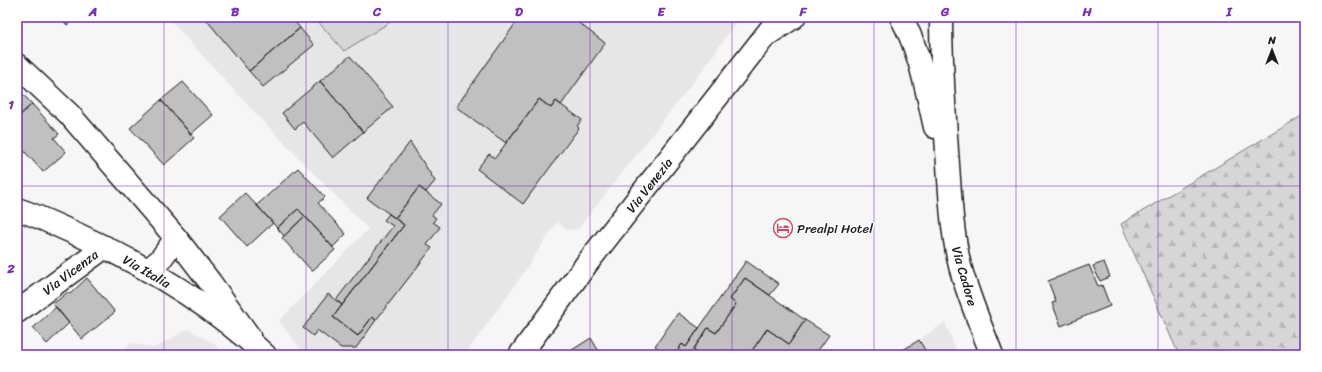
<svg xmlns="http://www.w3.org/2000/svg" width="1322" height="372" font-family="Sriracha,sans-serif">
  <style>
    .built { fill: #e6e6e6 }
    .grass { fill: #d6d6d6; stroke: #797979 }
    .forest { fill: url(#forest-firs); stroke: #797979 }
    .building { fill: #c0c0c0; stroke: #1c1c1c }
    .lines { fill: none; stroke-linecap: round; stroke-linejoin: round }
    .street-casing { stroke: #1c1c1c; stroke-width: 25 }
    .secondary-casing { stroke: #1c1c1c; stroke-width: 25 }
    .primary-casing { stroke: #1c1c1c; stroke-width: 25 }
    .street { stroke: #fff; stroke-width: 22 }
    .secondary { stroke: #fff; stroke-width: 22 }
    .primary { stroke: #fff; stroke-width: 22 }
    .grid { fill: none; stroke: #7b2cbf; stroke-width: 1; stroke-opacity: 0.55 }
    .labels { text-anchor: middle; stroke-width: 3; stroke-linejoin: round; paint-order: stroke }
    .street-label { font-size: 13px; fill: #1c1c1c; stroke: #fff }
    .poi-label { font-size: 13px; fill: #1c1c1c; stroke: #fff; text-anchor: start }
    .neatline { fill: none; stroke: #7b2cbf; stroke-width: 1.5 }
    .grid-label { font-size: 13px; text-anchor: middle; font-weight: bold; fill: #7b2cbf }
  </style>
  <defs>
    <pattern id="forest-firs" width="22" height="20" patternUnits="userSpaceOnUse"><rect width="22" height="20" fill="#d6d6d6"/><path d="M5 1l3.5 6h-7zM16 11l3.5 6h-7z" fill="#b7b7b7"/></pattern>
  </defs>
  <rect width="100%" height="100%" fill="#f6f6f6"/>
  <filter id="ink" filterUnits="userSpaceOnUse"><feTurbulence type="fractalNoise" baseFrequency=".025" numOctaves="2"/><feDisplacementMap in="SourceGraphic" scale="8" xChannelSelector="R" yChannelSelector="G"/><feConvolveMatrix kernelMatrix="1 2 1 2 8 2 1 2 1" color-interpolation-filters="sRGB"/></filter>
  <g filter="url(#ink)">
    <path class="built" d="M 167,17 L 314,17 L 344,51 L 398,17 L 740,17 L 699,75 L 578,229 L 567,230 L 557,222 L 520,278 L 465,355 L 305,355 L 279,321 L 368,229 L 257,115 Z
      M 945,322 L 958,355 L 895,355 L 919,340 Z
      M 188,329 L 213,343 L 226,355 L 119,355 L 131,343 L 154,348 Z"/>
    <path class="grass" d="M 314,17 L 398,17 L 344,51 Z"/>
    <path class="forest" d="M 1305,114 L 1305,350 L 1294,355 L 1179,355 L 1121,224 Z"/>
    <path class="building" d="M 60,17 L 77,17 L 67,25 Z
      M 204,17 L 291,17 L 300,28 L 249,71 Z
      M 520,17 L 571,17 L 605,43 L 561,105 L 556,101 L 551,108 L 539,99 L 506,143 L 456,107 Z
      M 300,28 L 314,45 L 263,87 L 249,71 Z
      M 350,56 L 393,107 L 363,132 L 320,81 Z
      M 320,81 L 363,132 L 333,158 L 303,122 L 295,129 L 282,113 Z
      M 183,82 L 213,115 L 191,134 L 161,100 Z
      M 17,88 L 32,104 L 17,118 Z
      M 539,99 L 551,108 L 556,101 L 582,120 L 577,126 L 579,128 L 523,204 L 477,169 L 489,154 L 495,158 Z
      M 161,100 L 194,138 L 164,165 L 130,128 Z
      M 32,104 L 59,134 L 54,138 L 66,152 L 43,172 L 17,143 L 17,118 Z
      M 410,142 L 435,181 L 426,192 L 419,187 L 395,218 L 367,198 Z
      M 298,168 L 325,197 L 318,203 L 346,234 L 333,247 L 298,209 L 277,228 L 257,205 Z
      M 419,187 L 441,204 L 432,215 L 436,218 L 433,222 L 440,227 L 427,245 L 432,248 L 376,320 L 372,317 L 358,336 L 333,317 L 404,225 L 395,218 Z
      M 245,193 L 273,223 L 247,247 L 220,216 Z
      M 298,209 L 305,216 L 284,236 L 277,228 Z
      M 389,214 L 404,225 L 342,305 L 336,300 L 393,226 L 384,220 Z
      M 305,216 L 335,250 L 312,271 L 282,238 Z
      M 746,261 L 779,284 L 770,295 L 745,278 L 730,299 L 736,304 L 716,333 L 708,328 L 693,350 L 700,355 L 675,355 L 682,344 L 686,347 Z
      M 1104,262 L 1110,277 L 1100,281 L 1093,266 Z
      M 1089,265 L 1098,286 L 1102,285 L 1110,306 L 1061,326 L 1052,303 L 1056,302 L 1048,281 Z
      M 87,278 L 115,312 L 82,339 L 53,304 L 68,292 L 70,294 Z
      M 745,278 L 805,320 L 789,344 L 767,329 L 749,355 L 700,355 L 693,350 L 708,328 L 716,333 L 736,304 L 730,299 Z
      M 328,294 L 342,305 L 333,317 L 358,336 L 372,317 L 376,320 L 356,348 L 341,348 L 317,330 L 313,336 L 303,328 Z
      M 56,307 L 69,323 L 47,344 L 33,328 Z
      M 678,313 L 699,328 L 686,347 L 682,344 L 675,355 L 667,355 L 655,346 Z
      M 805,320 L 829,335 L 815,355 L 749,355 L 767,329 L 789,344 Z
      M 591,338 L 601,355 L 575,355 L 572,350 Z
      M 919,340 L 928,355 L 895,355 Z"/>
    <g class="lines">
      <defs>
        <path id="street" d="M 17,65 L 69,114 L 176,238 L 160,260 L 148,270
          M 176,238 L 210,282 L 249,336
          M 17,312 L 105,247"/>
        <path id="secondary" d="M 901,17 C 920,51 926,89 935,127
          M 941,17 C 941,62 944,106 947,151 C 950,189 951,229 960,266 C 968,296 981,326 992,355
          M 768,34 L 794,17
          M 17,209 C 38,216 58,226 79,235 C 144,265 212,305 265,355"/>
        <path id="primary" d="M 520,355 L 588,262 L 780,17"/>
      </defs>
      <use href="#street" class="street-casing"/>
      <use href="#secondary" class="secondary-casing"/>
      <use href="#primary" class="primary-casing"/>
      <use href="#street" class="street"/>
      <use href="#secondary" class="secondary"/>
      <use href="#primary" class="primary"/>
    </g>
  </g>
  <path class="grid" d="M 164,17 L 164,355M 306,17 L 306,355M 448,17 L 448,355M 590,17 L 590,355M 732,17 L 732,355M 874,17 L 874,355M 1016,17 L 1016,355M 1158,17 L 1158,355M 17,186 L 1305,186"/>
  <defs>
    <symbol id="hotel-ring" viewBox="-11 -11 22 22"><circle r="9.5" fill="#fff" stroke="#d1495b" stroke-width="1.5"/><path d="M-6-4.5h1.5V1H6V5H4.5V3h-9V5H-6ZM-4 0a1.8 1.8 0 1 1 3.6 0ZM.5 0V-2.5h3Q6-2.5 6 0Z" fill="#d1495b"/></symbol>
  </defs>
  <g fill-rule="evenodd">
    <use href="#hotel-ring" x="772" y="217" width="22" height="22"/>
  </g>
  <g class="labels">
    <g class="street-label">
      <text transform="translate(649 185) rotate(-52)" y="5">Via Venezia</text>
      <text transform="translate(147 271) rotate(30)" y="5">Via Italia</text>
      <text transform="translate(70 272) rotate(-37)" y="5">Via Vicenza</text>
      <text transform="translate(965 276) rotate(74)" y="5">Via Cadore</text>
    </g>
    <g class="poi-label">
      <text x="797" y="233">Prealpi Hotel</text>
    </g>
  </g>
  <rect width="1322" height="372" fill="none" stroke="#fff" stroke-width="44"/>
  <g transform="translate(1272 50)" stroke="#ffffff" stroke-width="3" paint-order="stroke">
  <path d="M0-3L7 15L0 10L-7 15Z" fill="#1c1c1c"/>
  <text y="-6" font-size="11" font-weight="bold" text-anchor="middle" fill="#1c1c1c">N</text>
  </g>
  <rect x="22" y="22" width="1278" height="328" class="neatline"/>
  <g class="grid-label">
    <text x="93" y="16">A</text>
    <text x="235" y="16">B</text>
    <text x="377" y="16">C</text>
    <text x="519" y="16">D</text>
    <text x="661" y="16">E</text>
    <text x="803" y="16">F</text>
    <text x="945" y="16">G</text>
    <text x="1087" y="16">H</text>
    <text x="1229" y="16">I</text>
    <text x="11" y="109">1</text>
    <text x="11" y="273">2</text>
  </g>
</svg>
